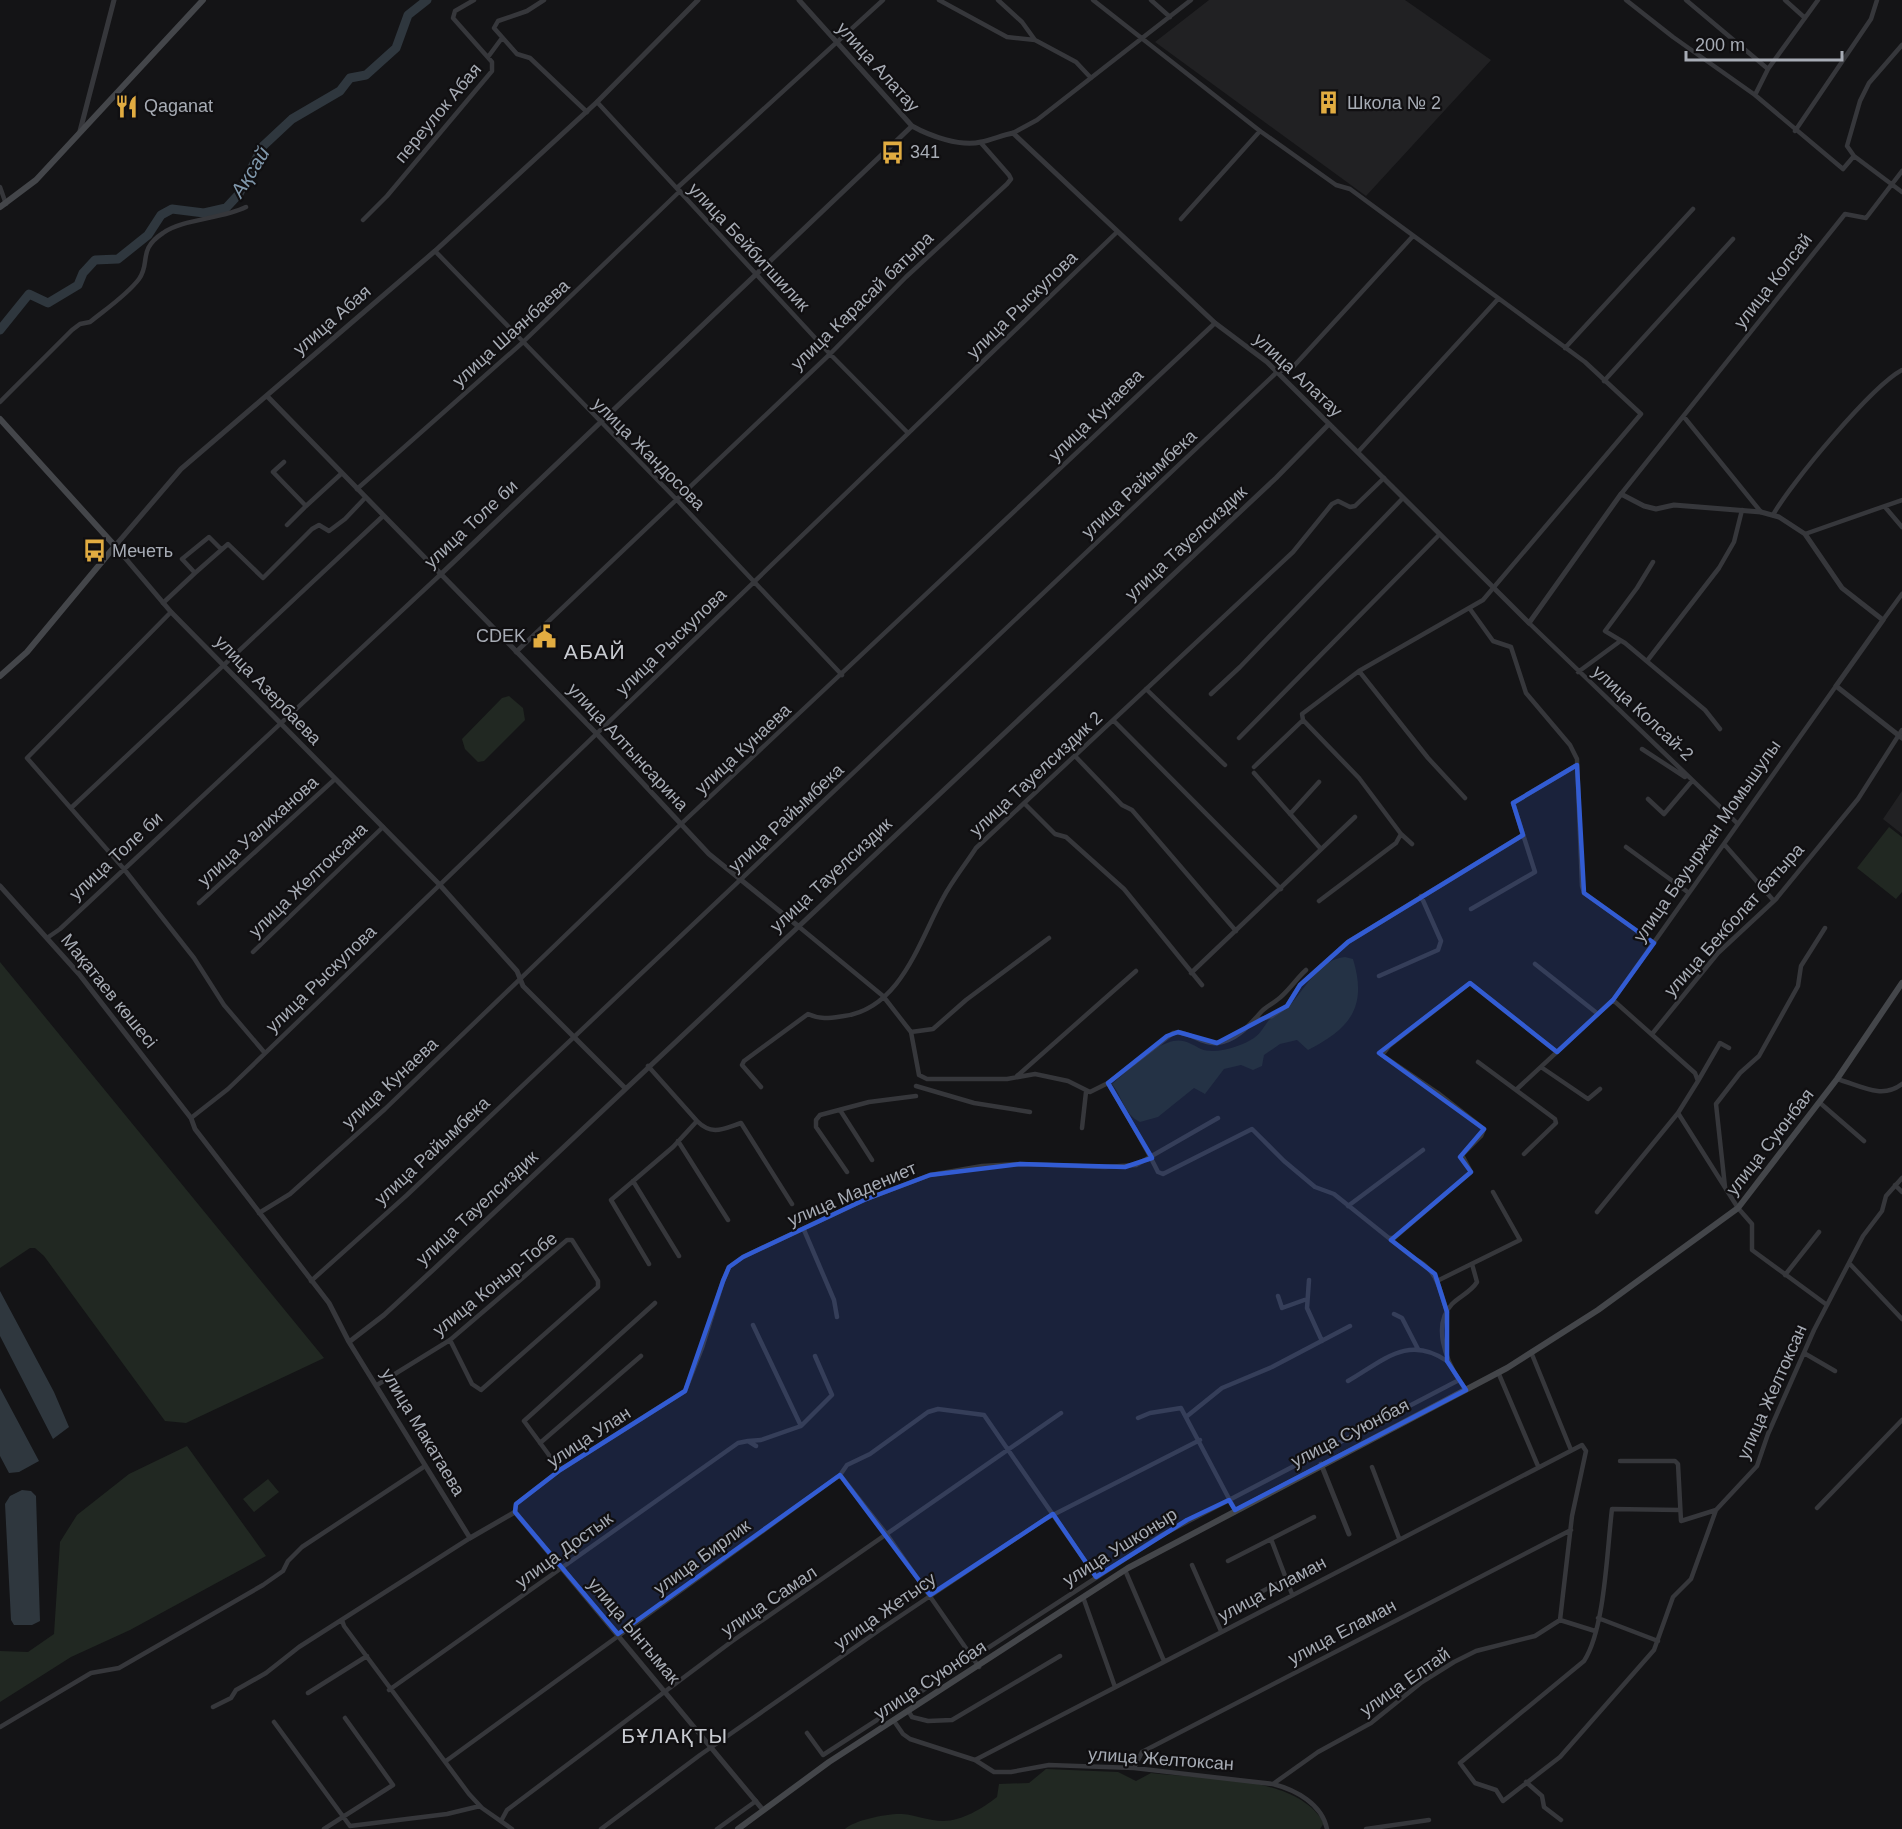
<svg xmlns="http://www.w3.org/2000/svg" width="1902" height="1829" font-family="Helvetica,sans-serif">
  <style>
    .built { fill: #212123 }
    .green { fill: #212822 }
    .water { fill: #2f373e }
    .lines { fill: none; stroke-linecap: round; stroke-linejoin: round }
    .river { stroke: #2f373e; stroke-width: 9 }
    .minor { stroke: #36373b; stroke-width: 4.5 }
    .tertiary { stroke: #36373b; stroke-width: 5 }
    .secondary { stroke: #44464a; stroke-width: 6 }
    .marked { fill: #325cd3; fill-opacity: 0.2; stroke: #325cd3; stroke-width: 4.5; stroke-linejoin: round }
    .labels { text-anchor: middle; stroke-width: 4.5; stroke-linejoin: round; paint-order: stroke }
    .street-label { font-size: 18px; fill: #a7acb5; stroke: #100f11 }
    .poi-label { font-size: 18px; fill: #a7acb5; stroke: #100f11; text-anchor: start }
    .water-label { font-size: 20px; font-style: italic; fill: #8199ad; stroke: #100f11 }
    .quarter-label { font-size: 21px; letter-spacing: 1.5px; fill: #c8cbd1; stroke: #100f11 }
  </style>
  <rect width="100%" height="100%" fill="#141416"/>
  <path class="built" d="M 1209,0 L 1405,0 L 1491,60 L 1366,196 L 1155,42 Z
    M 1902,791 L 1902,834 L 1883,819 Z"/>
  <path class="green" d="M 509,696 L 523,708 L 525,720 L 484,761 L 478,762 L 465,749 L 462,739 L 502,698 Z
    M 1889,827 L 1902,837 L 1902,892 L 1896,899 L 1857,868 Z
    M 1345,957 L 1353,959 C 1368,1008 1349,1029 1308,1050 L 1297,1040 L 1280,1044 L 1264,1055 L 1262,1066 L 1253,1070 L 1241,1065 L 1224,1069 L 1205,1094 L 1194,1088 L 1158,1117 L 1140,1122 C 1124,1114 1123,1098 1112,1084 C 1128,1071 1147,1050 1167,1043 C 1182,1037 1189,1043 1201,1049 C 1216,1055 1242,1046 1254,1038 C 1261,1033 1264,1026 1269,1020 C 1275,1014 1285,1010 1291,1004 C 1306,987 1320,959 1345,957 Z
    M 0,962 L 324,1358 L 186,1423 L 165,1421 L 44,1256 L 35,1248 L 30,1248 L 0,1268 Z
    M 187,1446 L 266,1556 L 130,1630 L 71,1657 L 0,1702 L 0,1651 L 28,1652 L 54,1634 L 60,1542 L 77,1515 L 129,1474 Z
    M 268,1479 L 279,1492 L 254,1512 L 243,1499 Z
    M 1046,1769 L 1118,1772 L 1136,1781 L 1151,1773 C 1202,1780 1295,1773 1324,1823 L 1320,1829 L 845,1829 C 854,1820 889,1813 902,1814 C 916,1815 929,1821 943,1821 C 962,1821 983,1808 997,1797 L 999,1784 L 1029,1783 Z"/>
  <path class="water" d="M 0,1291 L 54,1392 L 69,1427 L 53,1439 L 0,1336 Z
    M 0,1388 L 39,1461 L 19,1472 L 9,1473 L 0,1456 Z
    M 22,1490 L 31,1491 L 36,1496 L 40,1621 L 32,1625 L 14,1625 L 11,1620 L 5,1504 L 10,1496 Z"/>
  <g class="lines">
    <path class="river" d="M 0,330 L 29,294 L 48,303 L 78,285 L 83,273 L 95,260 L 118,259 L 148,235 L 161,215 L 172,209 L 204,213 L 226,208 L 239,194 L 262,147 L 292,119 L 340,91 L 350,78 L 366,75 L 396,48 L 408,15 L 427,0"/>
    <path class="minor" d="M 544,0 L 527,11 L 498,21 L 494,28 L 517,54 L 530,58 L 587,112
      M 939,0 L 1007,37 L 1035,40
      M 998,0 L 1022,22 L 1035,40 L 1076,62 L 1091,78
      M 1093,0 L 1260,131 L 1336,185 L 1350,189 L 1585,362 L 1641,414 L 1483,600 L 1359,671 L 1302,714 L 1303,720 L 1359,778 L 1401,834 L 1412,844
      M 1151,0 L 1170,17
      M 1626,0 L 1673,37 L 1755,95 L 1843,169 L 1854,156
      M 1686,0 L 1768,69
      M 1785,0 L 1805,18
      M 1902,45 L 1869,83 L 1860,101 L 1847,146 L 1854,156 L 1902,192
      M 488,57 L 502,38
      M 1755,95 L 1768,69 L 1818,0
      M 597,102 L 830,354 L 908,433
      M 1795,131 L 1871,19 L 1877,0
      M 1013,133 L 1037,120 L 1191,0
      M 0,187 L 6,204
      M 677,188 L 883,0
      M 1181,219 L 1260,131
      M 363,220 L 387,196 L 492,71 L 492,62 L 453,18 L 455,11 L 474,0
      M 435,251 L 677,500 L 842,675
      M 1565,348 L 1693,209
      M 1604,381 L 1733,239
      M 0,402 L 72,330 L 80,324 L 90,322 C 106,309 127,295 139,279 C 151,263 137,250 163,233 C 182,219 222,219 246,207
      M 1684,417 L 1761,512
      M 1358,452 L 1498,299
      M 284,462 L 273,472 L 306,506 L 287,525
      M 357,489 L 522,343 L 680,191
      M 1621,494 L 1845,214 L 1866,218 L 1902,171
      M 306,506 L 342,473
      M 1885,507 L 1902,527
      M 1773,515 C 1790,484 1872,386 1902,370
      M 1805,534 L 1902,500
      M 221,549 L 209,537 L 182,559 L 195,573 L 228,544 L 263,578 L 312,529 L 319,525 L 329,531 L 345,519 L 365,498
      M 1653,562 L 1637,588 L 1605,631 L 1625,643 L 1705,710 L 1720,729
      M 163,603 L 195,573
      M 1470,609 L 1493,641 L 1511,647 L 1526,693 L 1570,745 L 1577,759 L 1582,886 L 1584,893 L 1654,943
      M 171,612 L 27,758 L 124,869 L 194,958 L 224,1005 L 264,1052
      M 1883,620 L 1902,594
      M 1529,623 L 1738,824
      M 516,652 L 830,354 L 906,277 L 1007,184 L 1011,179 L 1009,175 L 981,143
      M 1647,661 L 1719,568 L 1734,542 L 1742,510
      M 1359,671 L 1428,758 L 1465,798
      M 1578,672 L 1619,642
      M 1146,689 L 1225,765
      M 1211,694 L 1240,667 L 1402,499
      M 1113,720 L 1281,889
      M 1239,738 L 1438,536
      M 1642,749 L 1685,777
      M 1075,756 L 1122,805 L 1132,810 L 1236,931
      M 1254,767 L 1303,720
      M 1254,773 L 1321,849
      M 1648,799 L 1664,814 L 1692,781
      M 1024,803 L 1055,834 L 1066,837 L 1124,889 L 1202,985
      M 71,808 L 383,516
      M 1290,814 L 1319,782
      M 1724,844 L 1774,901
      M 1626,847 L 1689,893
      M 1319,901 L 1396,843 L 1401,834
      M 199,903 L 335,779
      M 1471,909 L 1535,872 L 1513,803 L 1577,765
      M 798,926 L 883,996 L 911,1032 L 919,1075 L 927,1079 L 1007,1079 L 1035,1074 L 1068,1081 L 1090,1092 L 1108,1083 L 1173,1033 C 1189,1030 1201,1045 1218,1043 C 1238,1040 1249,1025 1262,1011 C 1266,1007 1272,1004 1277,1000 C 1287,993 1296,979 1306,970
      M 47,938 L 60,929 L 440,575
      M 253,952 L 383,827
      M 1535,964 L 1598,1014
      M 1191,973 L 1355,817
      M 1379,976 L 1438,950 L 1441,941 L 1421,896
      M 1254,1021 L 1272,1016 L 1287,1006 L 1300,985 L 1348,942 L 1523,835
      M 911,1032 L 933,1029 L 966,1000 L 1049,938
      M 1652,1034 L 1718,953 L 1776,899 L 1858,799 L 1902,730
      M 1478,1062 L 1555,1119 L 1556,1123 L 1524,1154
      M 648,1066 L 697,1121 L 673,1147 L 611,1200 L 649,1264
      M 1541,1067 L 1588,1099 L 1600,1089
      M 1017,1076 L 1136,971
      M 1837,1079 C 1859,1085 1882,1100 1902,1084
      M 1698,1081 L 1720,1043 L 1729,1048
      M 1108,1083 C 1125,1112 1143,1141 1158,1172 L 1163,1174 L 1252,1129 L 1284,1161 L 1315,1187 L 1334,1194 L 1415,1259 C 1437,1269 1440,1290 1447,1312
      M 916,1086 L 974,1103 L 1030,1112
      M 761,1087 L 742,1065 L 744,1061 L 808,1014 C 821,1020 830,1018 844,1016 C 901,1008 919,941 943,898 C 952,881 965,865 976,848 L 1293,552 L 1332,504 L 1338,501 L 1350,507 L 1355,506 L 1384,478
      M 1517,1089 L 1613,1000 L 1836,686
      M 1819,1102 L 1864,1141
      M 840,1110 L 872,1160
      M 1678,1113 L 1738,1208 L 1752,1224 L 1752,1250 L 1827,1305
      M 191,1118 L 228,1089 L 1116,233
      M 697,1121 C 712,1136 723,1129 741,1123 L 792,1204
      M 1082,1128 L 1086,1092
      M 678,1141 L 728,1220
      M 847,1172 L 816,1127 L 816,1120 L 820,1115 L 869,1102 L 916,1096
      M 633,1181 L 679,1256
      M 1895,1185 L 1902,1192
      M 1725,1187 L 1716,1104 L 1740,1073 L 1759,1056 L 1798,986 L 1801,966 L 1825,928
      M 1348,1206 L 1423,1150
      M 1597,1212 L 1678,1113 L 1698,1081 L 1695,1073 L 1613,1000
      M 259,1213 L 290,1194 L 385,1109 L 681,824 L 1215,323
      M 804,1230 L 834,1300 L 837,1317
      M 1389,1238 L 1394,1238 L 1471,1172 L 1462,1155 L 1481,1136 L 1484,1129 L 1438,1093 L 1382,1055 L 1389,1046 L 1470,983 L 1557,1052
      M 1849,1263 L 1902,1319
      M 1785,1275 L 1819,1232
      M 1309,1280 L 1307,1308 L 1322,1341
      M 311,1281 L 407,1195 L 1277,372 L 1293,367 L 1413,236
      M 1437,1281 L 1520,1240 L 1493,1192
      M 1278,1296 L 1282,1308 L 1307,1299
      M 1394,1314 L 1402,1318 L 1418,1349
      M 1531,1352 L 1571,1450
      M 1804,1353 L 1835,1371
      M 1498,1372 L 1538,1466
      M 1459,1380 C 1446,1360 1432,1325 1452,1304 C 1460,1296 1471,1292 1477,1282 L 1472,1264
      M 1348,1381 C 1383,1361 1408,1334 1447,1361
      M 377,1385 L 450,1340 L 567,1240 L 572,1240 L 598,1281 L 598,1287 L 481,1390 L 472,1384 L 450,1340
      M 1186,1417 L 1222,1388 L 1272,1367 L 1350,1326
      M 1138,1418 L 1150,1413 L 1181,1408 L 1235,1510
      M 801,1426 L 832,1395 L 815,1356
      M 748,1441 L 761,1440 L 801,1426 L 753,1325
      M 540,1443 L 641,1356
      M 1620,1461 L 1675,1461 L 1678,1464 L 1681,1521 L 1716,1510
      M 1372,1467 L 1399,1538
      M 560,1470 L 524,1421 L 655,1303
      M 840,1475 L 888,1536 L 979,1667
      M 1817,1508 L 1902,1420
      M 1680,1510 L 1612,1509 C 1607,1549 1605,1629 1584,1661 L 1460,1763 L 1475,1783 L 1496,1790 L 1503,1801 L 1560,1757 L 1654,1650 L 1673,1597 L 1691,1579 L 1716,1510 L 1757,1466 L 1768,1434 L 1814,1330 L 1863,1236 L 1882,1211 L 1886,1196 L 1902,1178
      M 515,1512 L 516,1504 L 560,1470 L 685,1391 L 702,1348 L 723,1281 L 729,1267 L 743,1257 L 864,1200 L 930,1175 L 982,1166 L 1020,1164 L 1105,1167 L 1136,1165 L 1218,1118
      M 1271,1539 L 1292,1594
      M 1228,1561 L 1314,1517
      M 1192,1565 L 1221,1631
      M 1125,1570 L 1164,1661
      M 1083,1597 L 1115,1687
      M 1251,1597 L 1286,1579
      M 1598,1618 L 1658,1641
      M 342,1620 L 344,1626 L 469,1794 L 482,1808 L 512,1829
      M 389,1690 L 738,1443 L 748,1441 L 756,1446
      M 308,1693 L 367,1656
      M 213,1707 L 231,1698 L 236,1690 L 266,1673 L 299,1647 L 470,1538
      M 909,1712 L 912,1717 L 928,1721 L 952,1720 L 1060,1656
      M 894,1721 L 903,1734 L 910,1739 L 975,1760 L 994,1772 L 1011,1772 L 1049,1765 L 1134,1768 L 1273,1784 C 1296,1790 1322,1804 1327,1829
      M 274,1722 L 350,1826 L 447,1814 L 480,1806
      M 0,1727 L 91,1673 L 119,1668 L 263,1585 L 283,1571 L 288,1561 L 302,1547 L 425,1466
      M 807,1733 L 823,1755 L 1162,1535 L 1459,1380 L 1466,1390
      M 975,1760 L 1582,1445 L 1586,1451 L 1572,1516 L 1560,1620
      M 446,1761 L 840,1475 L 847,1465 L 870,1454 L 928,1412 L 938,1409 L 984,1415 L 1096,1577
      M 1134,1768 L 1142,1752 L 1571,1530
      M 1526,1782 L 1542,1796 L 1544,1807 L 1561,1820
      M 1273,1784 L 1318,1752 L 1371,1723 L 1422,1682 L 1454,1662 L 1476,1651 L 1535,1636 L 1560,1620 L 1595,1631
      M 501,1821 L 507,1810 L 731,1642 L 1061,1413
      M 324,1829 L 393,1785 L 345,1718
      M 601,1829 L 700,1755 L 881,1629 L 1045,1519 L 1200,1440
      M 717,1829 L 756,1801
      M 1366,1829 L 1429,1820"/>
    <path class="tertiary" d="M 799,0 L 912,126 C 930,136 960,147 981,142 C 992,140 1002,135 1013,133 L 1215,323 L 1267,362 L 1529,623 L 1621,494 L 1644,506 L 1656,509 L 1674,505 L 1761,512 L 1779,517 L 1805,534 L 1842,588 L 1883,620 L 1836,686 L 1902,738
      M 80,131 L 114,0
      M 267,396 L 596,733 L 709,854 L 798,926
      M 440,575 L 912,126
      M 0,886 L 79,974 L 191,1118 L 195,1129 L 329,1303 L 349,1342 L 470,1538 L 515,1512 L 763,1810
      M 625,1088 L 523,986 L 517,971 L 439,884 L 171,612 L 115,546 L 181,469 L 435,251 L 597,102 L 698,0
      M 349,1342 L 384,1315 L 434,1269 L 1276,478 L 1329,424
      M 1321,1464 L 1349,1534"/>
    <path class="secondary" d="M 0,207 L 36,180 L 203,0
      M 0,419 L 115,546 L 27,652 L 0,676
      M 738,1829 L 829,1762 L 1128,1568 L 1507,1368 L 1598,1310 L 1738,1208 L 1837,1079 L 1902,983"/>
  </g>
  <path class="marked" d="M 1577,765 L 1584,893 L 1654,943 L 1613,1000 L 1557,1052 L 1470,983 L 1379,1053 L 1484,1129 L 1460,1157 L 1471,1172 L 1391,1240 L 1435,1274 L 1447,1312 L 1447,1361 L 1466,1390 L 1235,1510 L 1229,1500 L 1187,1520 L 1096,1577 L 1053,1514 L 930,1595 L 840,1475 L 618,1634 L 515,1512 L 516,1504 L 560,1470 L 685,1391 L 723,1281 L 729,1267 L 743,1257 L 864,1200 L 930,1175 L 1020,1164 L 1125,1167 L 1152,1158 L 1108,1083 L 1167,1036 L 1178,1032 L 1217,1043 L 1287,1006 L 1300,985 L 1348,942 L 1523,835 L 1513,803 Z"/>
  <defs>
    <symbol id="building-bare" viewBox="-9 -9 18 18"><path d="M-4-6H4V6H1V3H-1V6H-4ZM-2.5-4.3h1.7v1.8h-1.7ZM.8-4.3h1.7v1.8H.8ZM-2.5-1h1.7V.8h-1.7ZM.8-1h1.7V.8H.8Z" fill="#e1ac41" stroke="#100f11" stroke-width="2.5" paint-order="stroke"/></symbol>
    <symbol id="restaurant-bare" viewBox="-9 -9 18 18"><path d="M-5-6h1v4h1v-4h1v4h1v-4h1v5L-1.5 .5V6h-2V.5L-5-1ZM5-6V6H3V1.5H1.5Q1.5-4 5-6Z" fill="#e1ac41" stroke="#100f11" stroke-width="2.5" paint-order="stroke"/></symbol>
    <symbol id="bus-bare" viewBox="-9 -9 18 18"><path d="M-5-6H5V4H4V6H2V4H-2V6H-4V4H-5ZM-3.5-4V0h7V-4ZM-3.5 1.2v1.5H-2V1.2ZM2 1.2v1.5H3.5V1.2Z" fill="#e1ac41" stroke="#100f11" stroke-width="2.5" paint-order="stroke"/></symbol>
    <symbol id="civic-bare" viewBox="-9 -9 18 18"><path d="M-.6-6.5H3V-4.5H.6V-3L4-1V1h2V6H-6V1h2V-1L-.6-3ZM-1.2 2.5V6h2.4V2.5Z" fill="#e1ac41" stroke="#100f11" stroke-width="2.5" paint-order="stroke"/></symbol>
  </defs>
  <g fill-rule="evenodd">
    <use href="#building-bare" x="1312" y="86" width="33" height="33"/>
    <use href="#restaurant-bare" x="110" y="90" width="33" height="33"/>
    <use href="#bus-bare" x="876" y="136" width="33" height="33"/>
    <use href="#bus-bare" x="78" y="534" width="33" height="33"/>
    <use href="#civic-bare" x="528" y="620" width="33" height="33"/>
  </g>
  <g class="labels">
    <g class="street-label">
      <text transform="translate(878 67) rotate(48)" y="6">улица Алатау</text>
      <text transform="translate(438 113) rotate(-50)" y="6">переулок Абая</text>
      <text transform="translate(749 247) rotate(47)" y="6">улица Бейбитшилик</text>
      <text transform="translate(1773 281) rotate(-52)" y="6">улица Колсай</text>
      <text transform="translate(862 301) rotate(-44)" y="6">улица Карасай батыра</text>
      <text transform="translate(1022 305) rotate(-44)" y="6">улица Рыскулова</text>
      <text transform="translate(332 320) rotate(-41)" y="6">улица Абая</text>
      <text transform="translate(511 333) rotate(-42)" y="6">улица Шаянбаева</text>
      <text transform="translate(1298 375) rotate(43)" y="6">улица Алатау</text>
      <text transform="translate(1096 415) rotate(-44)" y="6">улица Кунаева</text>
      <text transform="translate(649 454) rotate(45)" y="6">улица Жандосова</text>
      <text transform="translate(1139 484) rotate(-43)" y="6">улица Райымбека</text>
      <text transform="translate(471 524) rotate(-43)" y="6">улица Толе би</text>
      <text transform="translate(1186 543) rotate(-43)" y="6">улица Тауелсиздик</text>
      <text transform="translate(671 642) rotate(-44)" y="6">улица Рыскулова</text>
      <text transform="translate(268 690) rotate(46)" y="6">улица Азербаева</text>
      <text transform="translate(1643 713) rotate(43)" y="6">улица Колсай-2</text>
      <text transform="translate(628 747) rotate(47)" y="6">улица Алтынсарина</text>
      <text transform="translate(743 749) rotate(-43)" y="6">улица Кунаева</text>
      <text transform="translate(1036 774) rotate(-43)" y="6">улица Тауелсиздик 2</text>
      <text transform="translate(786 818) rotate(-43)" y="6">улица Райымбека</text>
      <text transform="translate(258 831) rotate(-42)" y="6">улица Уалиханова</text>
      <text transform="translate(1707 841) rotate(-55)" y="6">улица Бауыржан Момышулы</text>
      <text transform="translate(116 856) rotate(-43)" y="6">улица Толе би</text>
      <text transform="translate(831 875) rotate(-43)" y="6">улица Тауелсиздик</text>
      <text transform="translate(308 880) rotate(-44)" y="6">улица Желтоксана</text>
      <text transform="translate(1734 920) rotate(-48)" y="6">улица Бекболат батыра</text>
      <text transform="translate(321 979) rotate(-44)" y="6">улица Рыскулова</text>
      <text transform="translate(109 991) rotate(51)" y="6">Мақатаев көшесі</text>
      <text transform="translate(390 1083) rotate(-43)" y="6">улица Кунаева</text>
      <text transform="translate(1770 1142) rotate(-52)" y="6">улица Суюнбая</text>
      <text transform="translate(432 1151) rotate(-43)" y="6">улица Райымбека</text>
      <text transform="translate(852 1194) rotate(-23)" y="6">улица Мадениет</text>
      <text transform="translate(477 1208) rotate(-43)" y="6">улица Тауелсиздик</text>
      <text transform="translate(495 1284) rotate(-39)" y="6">улица Коныр-Тобе</text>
      <text transform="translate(1772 1392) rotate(-66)" y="6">улица Желтоксан</text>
      <text transform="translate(423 1432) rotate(59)" y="6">улица Макатаева</text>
      <text transform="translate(1350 1433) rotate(-27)" y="6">улица Суюнбая</text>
      <text transform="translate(589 1437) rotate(-33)" y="6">улица Улан</text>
      <text transform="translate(1120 1547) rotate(-32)" y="6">улица Ушконыр</text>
      <text transform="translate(564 1550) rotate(-36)" y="6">улица Достык</text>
      <text transform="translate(702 1557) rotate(-36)" y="6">улица Бирлик</text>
      <text transform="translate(1272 1589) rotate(-28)" y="6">улица Аламан</text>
      <text transform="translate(769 1601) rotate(-34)" y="6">улица Самал</text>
      <text transform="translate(885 1611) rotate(-35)" y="6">улица Жетысу</text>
      <text transform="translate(634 1631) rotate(50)" y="6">улица Ынтымак</text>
      <text transform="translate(1342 1632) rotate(-28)" y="6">улица Еламан</text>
      <text transform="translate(930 1680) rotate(-33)" y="6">улица Суюнбая</text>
      <text transform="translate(1405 1682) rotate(-35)" y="6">улица Елтай</text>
      <text transform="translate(1161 1759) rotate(4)" y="6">улица Желтоксан</text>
    </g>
    <g class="poi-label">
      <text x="1347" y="109">Школа № 2</text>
      <text x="144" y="112">Qaganat</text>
      <text x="910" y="158">341</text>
      <text x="112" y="557">Мечеть</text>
      <text x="526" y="642" text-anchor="end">CDEK</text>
    </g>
    <g class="water-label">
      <text transform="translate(250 172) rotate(-58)" y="7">Ақсай</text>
    </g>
    <g class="quarter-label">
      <text x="595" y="659">АБАЙ</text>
      <text x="675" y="1743">БҰЛАҚТЫ</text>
    </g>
  </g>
  <path d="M1686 51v9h156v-9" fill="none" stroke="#a7acb5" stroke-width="3"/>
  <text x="1695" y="51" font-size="18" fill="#a7acb5" stroke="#100f11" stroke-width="4.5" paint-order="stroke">200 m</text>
</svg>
